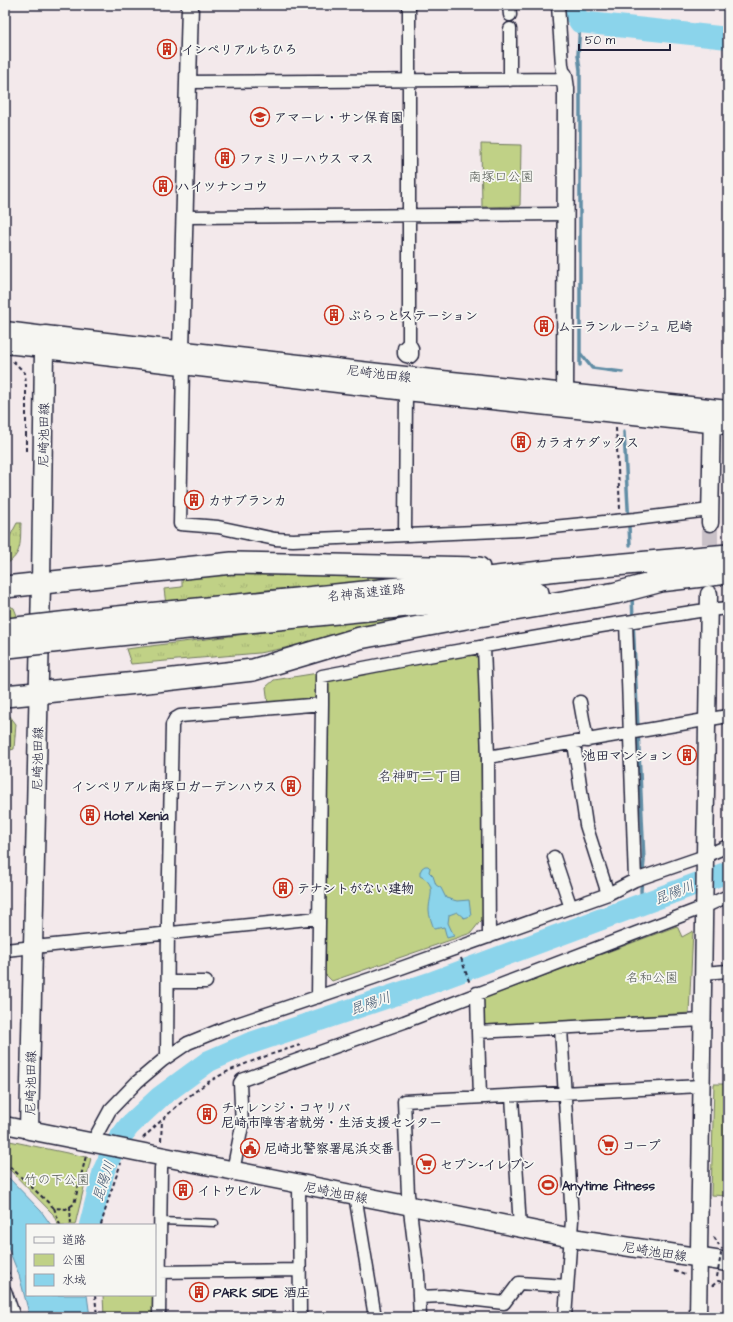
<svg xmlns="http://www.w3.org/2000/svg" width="733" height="1322" font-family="'Architects Daughter','Klee One',sans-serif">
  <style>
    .grass { fill: url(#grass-tufts); stroke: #717a60 }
    .park { fill: #c0d186; stroke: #717a60 }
    .water { fill: #8bd4eb; stroke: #618da5 }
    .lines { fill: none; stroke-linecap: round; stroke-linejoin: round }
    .stream { stroke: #618da5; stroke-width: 3.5 }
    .river { stroke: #8bd4eb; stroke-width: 22 }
    .secondary-tunnel { stroke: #c9c1c8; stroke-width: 16; stroke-dasharray: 16 8; stroke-linecap: butt }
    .lane-casing { stroke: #22223b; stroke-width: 9 }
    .street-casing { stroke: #22223b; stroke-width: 15 }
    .secondary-casing { stroke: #22223b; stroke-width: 19 }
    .primary-casing { stroke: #22223b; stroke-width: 21 }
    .highway-casing { stroke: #22223b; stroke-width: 24 }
    .path { stroke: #22223b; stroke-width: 2; stroke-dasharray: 4 3; stroke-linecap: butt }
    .lane { stroke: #f6f6f2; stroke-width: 6 }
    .street { stroke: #f6f6f2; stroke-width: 12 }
    .secondary { stroke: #f6f6f2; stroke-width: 16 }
    .primary { stroke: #f6f6f2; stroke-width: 18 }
    .highway { stroke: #f6f6f2; stroke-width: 21 }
    .highway-bridge-casing { stroke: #22223b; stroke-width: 24; stroke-linecap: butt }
    .path-bridge { stroke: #22223b; stroke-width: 2; stroke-dasharray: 4 3; stroke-linecap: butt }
    .highway-bridge { stroke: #f6f6f2; stroke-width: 21 }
    .labels { text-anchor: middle; stroke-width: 3.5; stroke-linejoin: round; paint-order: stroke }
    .poi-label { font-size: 13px; font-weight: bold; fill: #22223b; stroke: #f6f6f2; text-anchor: start }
    .park-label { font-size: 13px; fill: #515752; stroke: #f6f6f2 }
    .street-label { font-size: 13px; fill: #22223b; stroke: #f6f6f2 }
    .neighbourhood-label { font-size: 14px; fill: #22223b; stroke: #f6f6f2 }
    .water-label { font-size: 14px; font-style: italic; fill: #425770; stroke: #f6f6f2 }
  </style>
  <defs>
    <pattern id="grass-tufts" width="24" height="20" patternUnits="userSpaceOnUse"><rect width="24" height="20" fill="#c0d186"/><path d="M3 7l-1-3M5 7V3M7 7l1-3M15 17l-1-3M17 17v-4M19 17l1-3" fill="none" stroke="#a5b375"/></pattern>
  </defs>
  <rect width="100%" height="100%" fill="#f3e9eb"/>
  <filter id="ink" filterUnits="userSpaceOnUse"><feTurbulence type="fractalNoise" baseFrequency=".025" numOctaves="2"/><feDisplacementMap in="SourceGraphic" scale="8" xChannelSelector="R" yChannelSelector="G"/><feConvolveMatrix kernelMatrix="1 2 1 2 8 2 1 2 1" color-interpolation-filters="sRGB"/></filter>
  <g filter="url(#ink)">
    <path class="grass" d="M 17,523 L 21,523 C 20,542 23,554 5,565 L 5,546 Z
      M 400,570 L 400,580 L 265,590 L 166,605 L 164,589 L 182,587 L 182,577 L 255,571 Z
      M 5,604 L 14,608 L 18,618 L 5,619 Z
      M 408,614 L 410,619 L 316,642 L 259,653 L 131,664 L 126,649 Z
      M 5,714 L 9,715 L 16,724 L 14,749 L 11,750 L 5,739 Z"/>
    <path class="park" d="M 481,144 L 521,145 L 520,206 L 482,207 Z
      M 474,654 L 480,661 L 483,919 L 479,923 L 471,933 L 332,981 L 326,975 L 322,975 L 328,679 Z
      M 318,673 L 317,694 L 313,700 L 268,704 L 266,687 L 274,680 Z
      M 677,926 L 682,937 L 693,931 L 689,1013 L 483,1027 L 482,999 Z
      M 714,1084 L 728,1084 L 728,1196 L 711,1195 Z
      M 5,1140 L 91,1158 L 75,1225 L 58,1225 L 53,1214 L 5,1165 Z
      M 103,1295 L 153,1295 L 153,1317 L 104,1317 Z"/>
    <path class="water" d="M 425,866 L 428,866 L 430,868 L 429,872 L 433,876 L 436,885 L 441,888 L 446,898 L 457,901 L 469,900 L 471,916 L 464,918 L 457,912 L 449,915 L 448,923 L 454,936 L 447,938 L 444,927 L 434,929 C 432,923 429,916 429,910 C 429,896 438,885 420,876 L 420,872 L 422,868 Z
      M 5,1174 L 41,1211 L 51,1225 L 27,1225 L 27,1295 L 87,1295 L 90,1317 L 30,1317 L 19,1275 L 5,1240 Z"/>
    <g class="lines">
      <path class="stream" d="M 580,353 L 592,368 L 622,372
        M 580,365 L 580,70 L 578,55 L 580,22
        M 624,432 L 630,545
        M 632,597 L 644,861 L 641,890 L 642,904"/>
      <path class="river" d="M 571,5 L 571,7 L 580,22 L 728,38
        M 90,1225 L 104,1170 L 117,1142 L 129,1126 L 160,1097 L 209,1061 L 248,1044 L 430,983 L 728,872"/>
      <path class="secondary-tunnel" d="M 710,568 L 710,523"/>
      <defs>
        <path id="lane" d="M 160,1221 L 215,1223"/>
        <path id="street" d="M 509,5 L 510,15
          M 558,5 L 562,65 L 564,75
          M 510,29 L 510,80
          M 188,82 L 565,79
          M 184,217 L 566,214
          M 409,343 L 404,348 L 404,354 L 406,356 L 410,357 L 412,355 L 412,348 L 409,343 L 409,5
          M 183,365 L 180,524 L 218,527 L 275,539 L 293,540 L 522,530 L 635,519 L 710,510
          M 405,535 L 406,391
          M 626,622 L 635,880
          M 484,646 L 488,757 L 489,937
          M 580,702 L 587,741
          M 574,743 L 586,825 L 608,894
          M 488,757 L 728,716
          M 554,857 L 571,908
          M 5,950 L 318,918
          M 703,973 L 728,971
          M 168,982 L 206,982
          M 477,993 L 478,1032
          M 318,997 L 322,704
          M 561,1028 L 572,1220 L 565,1317
          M 167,1057 L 168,922 L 172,725 L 175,719 L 180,716 L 322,704 L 322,676 L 405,660 L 601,626 L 699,611 L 728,608
          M 512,1096 L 520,1228
          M 480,1097 L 478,1032 L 703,1020
          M 92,1143 L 110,1110 L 137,1082 L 163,1060 L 188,1043 L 225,1028 L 373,978 L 608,894 L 635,880 L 705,856 L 728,846
          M 233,1171 L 242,1126 L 240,1083 L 242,1080 L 404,1022 L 704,907 L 728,896
          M 299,1185 L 300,1317
          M 355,1195 L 375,1317
          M 158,1272 L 299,1270
          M 5,1291 L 14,1317
          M 419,1297 L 443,1296 L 504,1303 L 519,1283 L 567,1286
          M 159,1317 L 161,1168 L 163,1157
          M 420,1317 L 418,1275 L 408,1194 L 404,1101 L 701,1086"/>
        <path id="secondary" d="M 564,75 L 566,89 L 565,405
          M 5,330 L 45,335
          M 5,345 L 44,349
          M 181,350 L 190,5
          M 710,523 L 712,410
          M 5,1125 L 29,1130
          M 698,1317 L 709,594"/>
        <path id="primary" d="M 44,349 L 406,391 L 728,425
          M 728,410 L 423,378 L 45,335 L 44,349 L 41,584 L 29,1130 L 572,1238 L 728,1262"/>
        <path id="highway" d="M 651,582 L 728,573
          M 5,587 L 232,563 L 479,568
          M 78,621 L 355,593 L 558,570 L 728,555
          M 79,639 L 538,593
          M 5,696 L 147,682 L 253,670 L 360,638 L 466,618 L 616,593 L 665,580"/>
      </defs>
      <use href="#lane" class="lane-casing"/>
      <use href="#street" class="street-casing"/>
      <use href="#secondary" class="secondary-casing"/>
      <use href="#primary" class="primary-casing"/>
      <use href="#highway" class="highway-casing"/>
      <path class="path" d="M 13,361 L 25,373 L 26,386 L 26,452
        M 616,428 L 620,509
        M 461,958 L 470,984
        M 143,1138 C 166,1116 189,1093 217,1077 C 243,1063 272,1054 300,1045
        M 161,1141 L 162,1120
        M 5,1162 L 54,1208 L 66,1209 L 74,1204 L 86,1156
        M 70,1206 L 71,1225
        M 54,1208 L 60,1225
        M 101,1225 L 110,1194 L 121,1163
        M 714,1237 L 719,1245
        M 5,1264 L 12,1282
        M 674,1271 L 685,1275
        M 712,1286 L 718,1281 L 728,1283
        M 95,1295 L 97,1317"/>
      <use href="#lane" class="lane"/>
      <use href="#street" class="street"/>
      <use href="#secondary" class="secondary"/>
      <use href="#primary" class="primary"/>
      <use href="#highway" class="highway"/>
      <defs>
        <path id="highway-bridge" d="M 8,629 L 78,621
          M 8,647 L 79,639"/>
      </defs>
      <use href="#highway-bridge" class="highway-bridge-casing"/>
      <path class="path-bridge" d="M 717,1277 L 722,1248"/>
      <use href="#highway-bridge" class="highway-bridge"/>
    </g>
  </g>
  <defs>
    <symbol id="building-ring" viewBox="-11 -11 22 22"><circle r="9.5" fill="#f6f6f2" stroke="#c8321e" stroke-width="1.5"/><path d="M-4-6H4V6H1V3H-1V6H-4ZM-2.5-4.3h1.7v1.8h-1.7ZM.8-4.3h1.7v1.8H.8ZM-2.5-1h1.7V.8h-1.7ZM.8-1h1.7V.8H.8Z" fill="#c8321e"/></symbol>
    <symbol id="school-ring" viewBox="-11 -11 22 22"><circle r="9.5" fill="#f6f6f2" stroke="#c8321e" stroke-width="1.5"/><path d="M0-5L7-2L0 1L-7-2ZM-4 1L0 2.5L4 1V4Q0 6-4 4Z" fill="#c8321e"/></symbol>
    <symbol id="supermarket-ring" viewBox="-11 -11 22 22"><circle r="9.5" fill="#f6f6f2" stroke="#c8321e" stroke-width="1.5"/><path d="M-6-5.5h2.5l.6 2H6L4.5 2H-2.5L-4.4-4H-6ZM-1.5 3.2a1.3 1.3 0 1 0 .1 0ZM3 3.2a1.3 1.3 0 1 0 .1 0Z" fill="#c8321e"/></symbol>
    <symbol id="civic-ring" viewBox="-11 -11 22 22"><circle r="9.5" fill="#f6f6f2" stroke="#c8321e" stroke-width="1.5"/><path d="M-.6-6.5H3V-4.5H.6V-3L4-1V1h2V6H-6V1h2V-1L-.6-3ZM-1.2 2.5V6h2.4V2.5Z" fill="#c8321e"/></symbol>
    <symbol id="stadium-ring" viewBox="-11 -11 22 22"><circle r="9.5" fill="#f6f6f2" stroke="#c8321e" stroke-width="1.5"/><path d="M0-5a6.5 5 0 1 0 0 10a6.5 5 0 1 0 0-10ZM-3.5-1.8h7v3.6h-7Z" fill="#c8321e"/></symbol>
  </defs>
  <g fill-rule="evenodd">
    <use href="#building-ring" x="156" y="38" width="22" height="22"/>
    <use href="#school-ring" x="249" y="106" width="22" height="22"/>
    <use href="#building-ring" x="214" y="147" width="22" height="22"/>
    <use href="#building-ring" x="152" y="175" width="22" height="22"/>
    <use href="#building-ring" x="323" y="304" width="22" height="22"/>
    <use href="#building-ring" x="533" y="315" width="22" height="22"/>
    <use href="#building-ring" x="510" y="431" width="22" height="22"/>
    <use href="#building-ring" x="183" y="489" width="22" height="22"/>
    <use href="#building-ring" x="676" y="744" width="22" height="22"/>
    <use href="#building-ring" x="280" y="775" width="22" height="22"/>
    <use href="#building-ring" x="79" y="804" width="22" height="22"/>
    <use href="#building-ring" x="272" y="877" width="22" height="22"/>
    <use href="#building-ring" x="196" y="1103" width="22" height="22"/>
    <use href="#supermarket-ring" x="597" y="1134" width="22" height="22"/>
    <use href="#civic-ring" x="239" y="1137" width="22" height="22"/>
    <use href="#supermarket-ring" x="415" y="1153" width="22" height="22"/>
    <use href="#stadium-ring" x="537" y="1174" width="22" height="22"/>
    <use href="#building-ring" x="172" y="1179" width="22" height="22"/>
    <use href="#building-ring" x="188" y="1281" width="22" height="22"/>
  </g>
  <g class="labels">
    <g class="poi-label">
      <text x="181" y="54">インペリアルちひろ</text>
      <text x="274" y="122">アマーレ・サン保育園</text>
      <text x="239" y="163">ファミリーハウス マス</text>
      <text x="177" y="191">ハイツナンコウ</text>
      <text x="348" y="320">ぶらっとステーション</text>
      <text x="558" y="331">ムーランルージュ 尼崎</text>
      <text x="535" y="447">カラオケダックス</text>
      <text x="208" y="505">カサブランカ</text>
      <text x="673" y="760" text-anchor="end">池田マンション</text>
      <text x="277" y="791" text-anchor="end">インペリアル南塚口ガーデンハウス</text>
      <text x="104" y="820">Hotel Xenia</text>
      <text x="297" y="893">テナントがない建物</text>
      <text x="221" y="1112">チャレンジ・コヤリバ<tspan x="221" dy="15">尼崎市障害者就労・生活支援センター</tspan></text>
      <text x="622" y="1150">コープ</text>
      <text x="264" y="1153">尼崎北警察署尾浜交番</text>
      <text x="440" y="1169">セブン-イレブン</text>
      <text x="562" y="1190">Anytime fitness</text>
      <text x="197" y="1195">イトウビル</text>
      <text x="213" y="1297">PARK SIDE 酒庄</text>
    </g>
    <g class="park-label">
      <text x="501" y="181">南塚口公園</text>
      <text x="652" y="982">名和公園</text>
      <text x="57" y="1184">竹の下公園</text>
    </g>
    <g class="street-label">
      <text transform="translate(379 373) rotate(7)" y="5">尼崎池田線</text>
      <text transform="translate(43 435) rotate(-89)" y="5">尼崎池田線</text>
      <text transform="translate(366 592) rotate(-6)" y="5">名神高速道路</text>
      <text transform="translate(37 759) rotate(-89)" y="5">尼崎池田線</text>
      <text transform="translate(30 1083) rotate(-89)" y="5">尼崎池田線</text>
      <text transform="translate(336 1192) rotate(11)" y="5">尼崎池田線</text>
      <text transform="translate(655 1251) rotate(9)" y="5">尼崎池田線</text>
    </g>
    <g class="neighbourhood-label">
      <text x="420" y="781">名神町二丁目</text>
    </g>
    <g class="water-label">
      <text transform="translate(674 892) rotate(-21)" y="5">昆陽川</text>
      <text transform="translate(370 1003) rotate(-19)" y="5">昆陽川</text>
      <text transform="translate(103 1181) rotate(-72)" y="5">昆陽川</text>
    </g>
  </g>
  <rect width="733" height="1322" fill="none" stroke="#f6f6f2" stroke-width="20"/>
  <rect x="10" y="10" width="713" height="1302" fill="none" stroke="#22223b" stroke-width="1.5" filter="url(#ink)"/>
  <rect x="26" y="1224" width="130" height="72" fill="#f6f6f2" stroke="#a1a1a9"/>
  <rect x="34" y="1237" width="20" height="6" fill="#f6f6f2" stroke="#a1a1a9"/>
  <text x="62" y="1244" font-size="12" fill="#22223b">道路</text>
  <rect x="34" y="1254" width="20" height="12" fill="#c0d186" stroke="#a1a1a9"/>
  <text x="62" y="1264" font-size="12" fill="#22223b">公園</text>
  <rect x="34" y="1274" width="20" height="12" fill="#8bd4eb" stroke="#a1a1a9"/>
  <text x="62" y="1284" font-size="12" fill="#22223b">水域</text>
  <path d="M579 44v6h91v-6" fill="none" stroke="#22223b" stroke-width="2"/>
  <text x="585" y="44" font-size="12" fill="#22223b" stroke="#f6f6f2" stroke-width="3" paint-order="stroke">50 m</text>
</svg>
